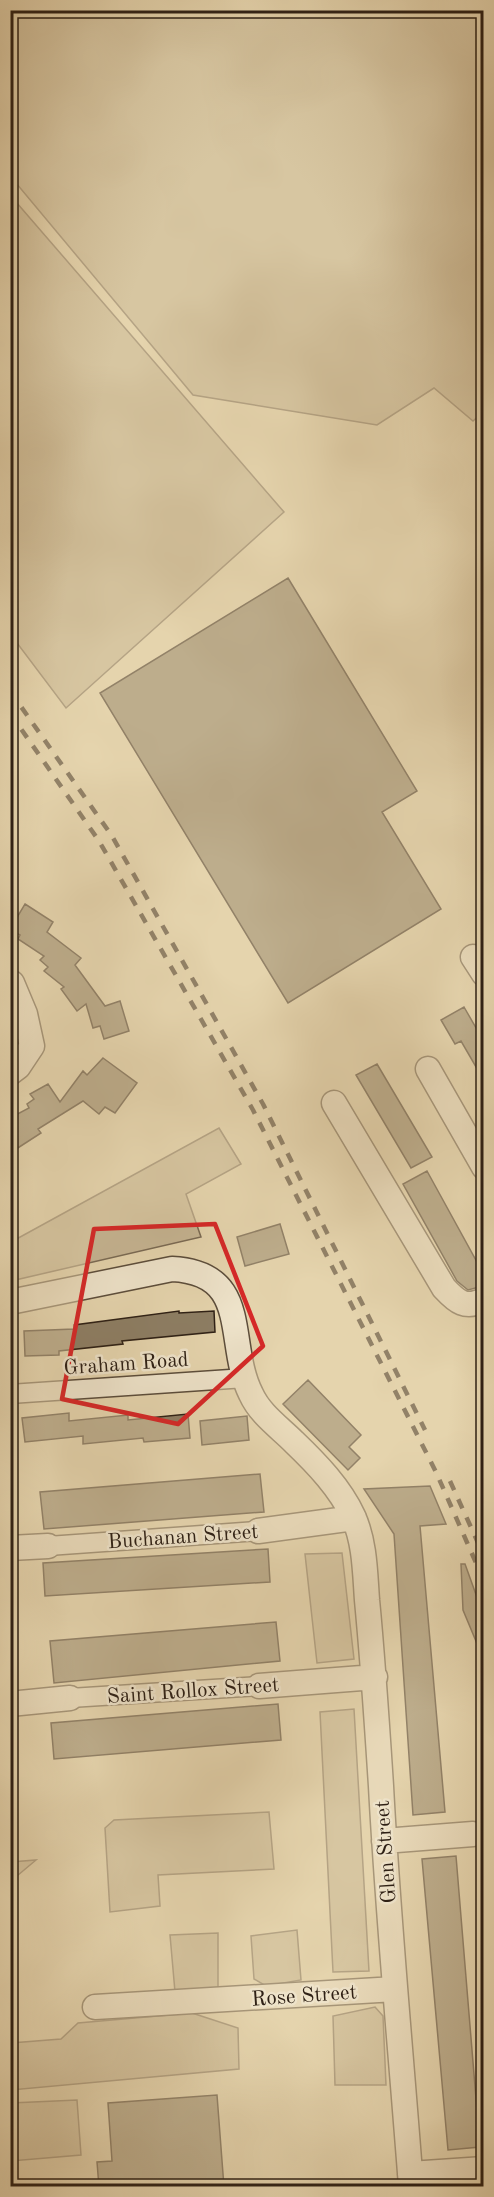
<svg xmlns="http://www.w3.org/2000/svg" width="494" height="2197" font-family="'Old Standard TT',serif">
  <style>
    .green { fill: #c6b593; stroke: #7a6a54; stroke-width: 1.5 }
    .building { fill: #8d7e64; stroke: #2e2015; stroke-width: 1.5 }
    .lines { fill: none; stroke-linecap: round; stroke-linejoin: round }
    .pedestrian-casing { stroke: #5c4d3b; stroke-width: 21 }
    .minor-casing { stroke: #5c4d3b; stroke-width: 27 }
    .pedestrian { stroke: #eee3ca; stroke-width: 18 }
    .minor { stroke: #eee3ca; stroke-width: 24 }
    .rail { stroke: #2e2015; stroke-width: 4.5; stroke-dasharray: 10 10; stroke-linecap: butt }
    .marked { fill: none; stroke: #d62828; stroke-width: 4.5; stroke-linejoin: round }
    .labels { text-anchor: middle; stroke-width: 5; stroke-linejoin: round; paint-order: stroke }
    .street-label { font-size: 21px; fill: #2e2015; stroke: #eee3ca }
  </style>
  <rect width="100%" height="100%" fill="#e5d4ad"/>
  <filter id="stains"><feTurbulence type="fractalNoise" baseFrequency=".00333" numOctaves="4"/><feColorMatrix values="0 0 0 0 .2 0 0 0 0 .09 0 0 0 0 .02 0 0 0 .5 -.17"/></filter>
  <radialGradient id="worn" r=".72"><stop offset=".6" stop-color="#630" stop-opacity="0"/><stop offset="1" stop-color="#630" stop-opacity=".3"/></radialGradient>
  <path class="green" d="M 10,11 L 483,11 L 483,412 L 473,421 L 434,388 L 377,425 L 193,395 L 11,177 Z
    M 10,195 L 284,512 L 66,708 L 11,635 Z
    M 219,1128 L 241,1164 L 186,1194 L 201,1237 L 11,1281 L 11,1242 Z
    M 342,1553 L 354,1659 L 317,1663 L 305,1554 Z
    M 354,1709 L 369,1971 L 333,1972 L 320,1712 Z
    M 269,1812 L 274,1869 L 158,1875 L 160,1906 L 110,1912 L 105,1828 L 114,1820 Z
    M 36,1860 L 11,1881 L 11,1862 Z
    M 297,1930 L 301,1980 L 266,1986 L 254,1979 L 251,1936 Z
    M 218,1933 L 218,1989 L 175,1992 L 170,1935 Z
    M 375,2007 L 383,2016 L 386,2085 L 335,2085 L 333,2016 Z
    M 192,2013 L 238,2028 L 239,2069 L 11,2090 L 11,2043 L 61,2039 L 78,2023 Z
    M 77,2100 L 81,2155 L 11,2161 L 11,2103 Z"/>
  <path class="building" d="M 288,578 L 417,791 L 382,812 L 441,909 L 288,1003 L 100,693 Z
    M 25,904 L 53,922 L 47,932 L 81,958 L 75,965 L 105,1006 L 120,1001 L 129,1031 L 104,1039 L 100,1026 L 93,1028 L 86,1004 L 77,1011 L 61,989 L 64,987 L 44,971 L 48,967 L 40,960 L 44,956 L 18,939 L 20,935 L 10,929 Z
    M 464,1007 L 483,1040 L 483,1079 L 461,1041 L 455,1044 L 441,1020 Z
    M 103,1058 L 137,1083 L 115,1113 L 105,1107 L 99,1114 L 83,1101 L 38,1129 L 41,1133 L 10,1153 L 10,1118 L 29,1108 L 27,1104 L 34,1099 L 30,1094 L 48,1084 L 60,1102 L 83,1071 L 87,1075 Z
    M 377,1064 L 432,1157 L 411,1168 L 356,1075 Z
    M 427,1171 L 483,1273 L 483,1286 L 468,1290 L 457,1281 L 403,1184 Z
    M 280,1224 L 289,1254 L 245,1266 L 237,1237 Z
    M 179,1311 L 179,1313 L 214,1311 L 215,1332 L 122,1341 L 123,1344 L 59,1351 L 59,1355 L 25,1356 L 24,1331 L 74,1329 L 74,1325 Z
    M 308,1380 L 361,1435 L 349,1447 L 360,1458 L 348,1470 L 283,1404 Z
    M 69,1413 L 69,1421 L 128,1415 L 128,1420 L 188,1414 L 190,1438 L 144,1442 L 143,1438 L 83,1444 L 83,1436 L 25,1442 L 22,1418 Z
    M 247,1416 L 249,1440 L 202,1445 L 200,1421 Z
    M 260,1474 L 264,1512 L 44,1529 L 40,1492 Z
    M 430,1486 L 446,1524 L 420,1526 L 445,1812 L 413,1815 L 394,1534 L 364,1489 Z
    M 268,1549 L 270,1582 L 45,1596 L 43,1563 Z
    M 461,1564 L 465,1564 L 483,1614 L 483,1658 L 463,1610 Z
    M 276,1622 L 280,1661 L 54,1683 L 50,1641 Z
    M 278,1704 L 281,1740 L 54,1759 L 51,1723 Z
    M 456,1856 L 480,2147 L 448,2150 L 422,1859 Z
    M 217,2095 L 224,2187 L 99,2187 L 97,2162 L 112,2161 L 108,2103 Z"/>
  <g class="lines">
    <defs>
      <path id="pedestrian" d="M 10,1394 L 245,1378
        M 48,1546 L 258,1531
        M 70,1698 L 259,1686"/>
      <path id="minor" d="M 473,957 L 484,974
        M 428,1069 L 484,1167
        M 10,1073 L 18,1067 L 32,1046 L 25,1014 L 12,983
        M 334,1103 L 444,1288 C 457,1302 465,1309 484,1300
        M 10,1302 L 172,1269 C 253,1273 225,1343 251,1394 C 260,1414 279,1427 294,1442 C 317,1464 340,1488 353,1516 C 365,1542 365,1573 367,1600 C 373,1662 377,1724 381,1786 C 388,1919 401,2053 411,2186
        M 258,1531 L 354,1518
        M 10,1548 L 48,1546
        M 259,1686 L 375,1677
        M 10,1704 L 70,1698
        M 384,1841 L 473,1834
        M 95,2007 L 395,1989
        M 410,2174 L 484,2169"/>
    </defs>
    <use href="#pedestrian" class="pedestrian-casing"/>
    <use href="#minor" class="minor-casing"/>
    <use href="#pedestrian" class="pedestrian"/>
    <use href="#minor" class="minor"/>
    <path class="rail" d="M 10,691 L 112,836 L 263,1104 L 425,1430
      M 10,713 L 99,841 L 253,1110 L 436,1472 L 484,1581
      M 450,1481 L 484,1556"/>
  </g>
  <path d="M0 0H494V2197H0ZM 215,1224 L 263,1346 L 178,1424 L 62,1399 L 94,1229 Z" fill="#e5d4ad" fill-opacity=".55" fill-rule="evenodd"/>
  <path class="marked" d="M 215,1224 L 263,1346 L 178,1424 L 62,1399 L 94,1229 Z"/>
  <g class="labels">
    <g class="street-label">
      <text transform="translate(126 1363) rotate(-4)" y="7">Graham Road</text>
      <text transform="translate(183 1536) rotate(-4)" y="7">Buchanan Street</text>
      <text transform="translate(193 1690) rotate(-4)" y="7">Saint Rollox Street</text>
      <text transform="translate(385 1852) rotate(-94)" y="7">Glen Street</text>
      <text transform="translate(304 1995) rotate(-4)" y="7">Rose Street</text>
    </g>
  </g>
  <rect width="494" height="2197" fill="none" stroke="#e5d4ad" stroke-width="36"/>
  <rect x="12" y="12" width="470" height="2173" fill="none" stroke="#2e2015" stroke-width="3"/>
  <rect x="18" y="18" width="458" height="2161" fill="none" stroke="#2e2015" stroke-width="1.5"/>
  <rect width="100%" height="100%" filter="url(#stains)"/>
  <rect width="100%" height="100%" fill="url(#worn)"/>
</svg>
